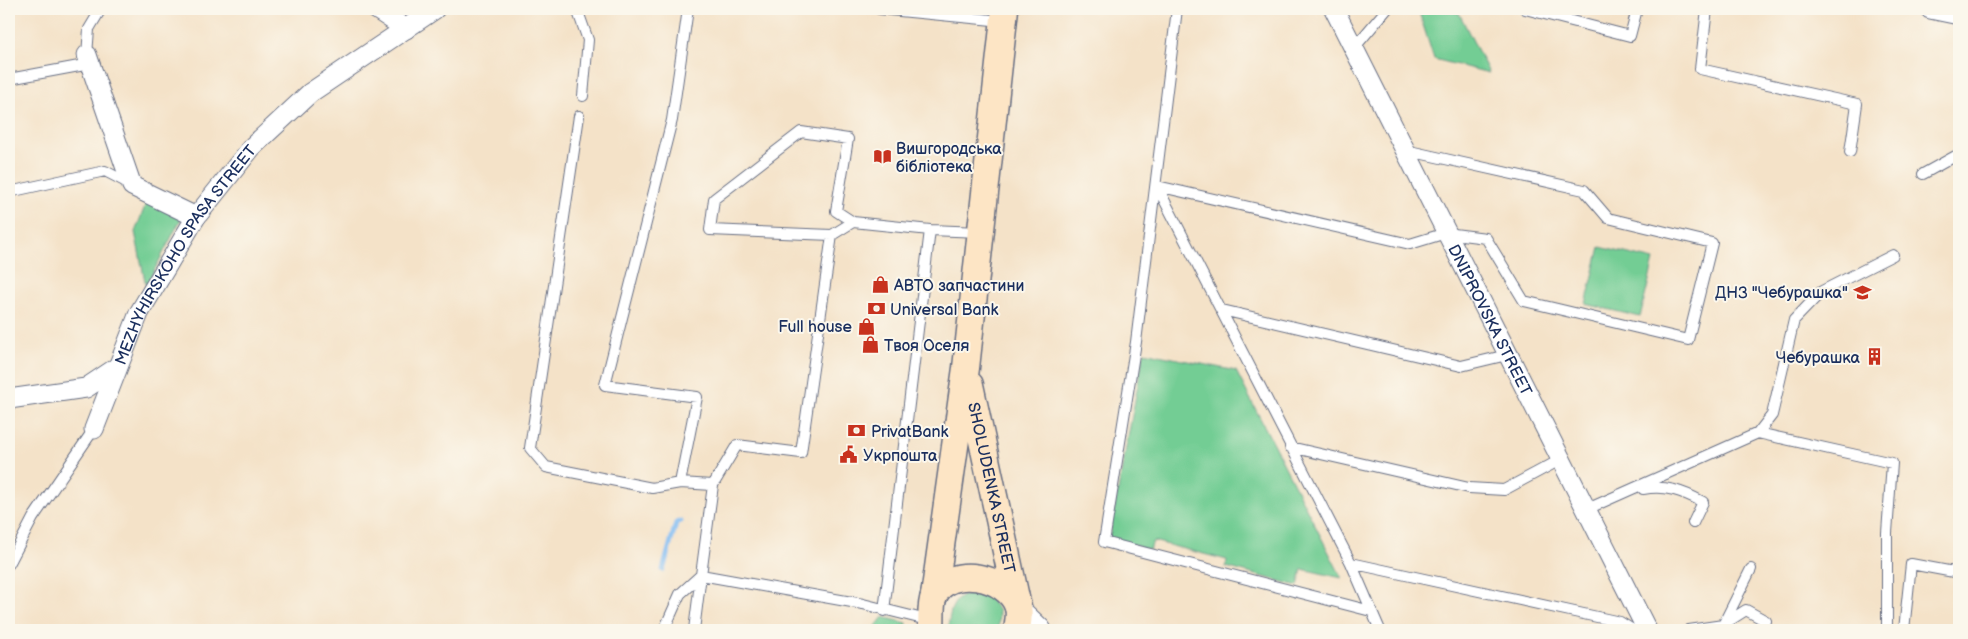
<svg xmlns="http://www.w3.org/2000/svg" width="1968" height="639" font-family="'Balsamiq Sans',sans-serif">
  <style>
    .green { fill: #73cd94; stroke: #477e79 }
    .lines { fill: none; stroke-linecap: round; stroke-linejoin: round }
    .stream { stroke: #81bcf3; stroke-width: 5 }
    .service-casing { stroke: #676e83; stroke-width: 12 }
    .minor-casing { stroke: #676e83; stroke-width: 21 }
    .tertiary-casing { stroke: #676e83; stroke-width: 26 }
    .secondary-casing { stroke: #676e83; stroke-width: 29 }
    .service { stroke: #fff; stroke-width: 10 }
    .minor { stroke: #fff; stroke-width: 19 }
    .tertiary { stroke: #fff; stroke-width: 24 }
    .secondary { stroke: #fde5c5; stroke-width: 26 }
    .labels { text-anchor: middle; stroke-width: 4; stroke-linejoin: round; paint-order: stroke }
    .poi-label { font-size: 16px; fill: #1b2f5e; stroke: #fbf7ec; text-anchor: start }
    .street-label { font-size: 16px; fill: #1b2f5e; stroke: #fbf7ec }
  </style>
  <rect width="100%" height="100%" fill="#fbf7ec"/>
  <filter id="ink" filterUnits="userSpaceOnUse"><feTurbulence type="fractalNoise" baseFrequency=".02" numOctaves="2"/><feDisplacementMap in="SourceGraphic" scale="10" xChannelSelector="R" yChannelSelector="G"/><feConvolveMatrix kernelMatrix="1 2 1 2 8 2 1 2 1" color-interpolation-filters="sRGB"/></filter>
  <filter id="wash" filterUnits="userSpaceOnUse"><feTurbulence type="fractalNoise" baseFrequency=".0096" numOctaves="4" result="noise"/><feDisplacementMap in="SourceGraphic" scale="20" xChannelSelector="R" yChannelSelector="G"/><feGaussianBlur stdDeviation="1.12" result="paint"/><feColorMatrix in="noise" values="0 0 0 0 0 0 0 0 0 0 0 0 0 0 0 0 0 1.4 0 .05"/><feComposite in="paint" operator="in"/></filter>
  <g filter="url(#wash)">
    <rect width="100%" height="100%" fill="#f4e2c8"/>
    <path class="green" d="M 1418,9 L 1434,9 L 1459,13 L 1489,73 L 1434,59 Z
      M 147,201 L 182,217 L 146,286 L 135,232 Z
      M 1600,247 L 1654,260 L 1640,317 L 1586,304 Z
      M 1144,352 L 1236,371 L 1342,578 L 1302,569 L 1298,586 L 1226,567 L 1227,560 L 1153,541 L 1150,550 L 1109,538 Z
      M 977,592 L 989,598 L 999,611 L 998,630 L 948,630 C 950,608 953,595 977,592 Z
      M 883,617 L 907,623 L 906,630 L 873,630 Z"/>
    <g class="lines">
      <path class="stream" d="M 663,570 L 676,523 L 681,521"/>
    </g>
  </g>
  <g filter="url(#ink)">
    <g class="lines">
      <defs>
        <path id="service" d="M 577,9 L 588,40 L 583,96
          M 879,9 L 1003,21
          M 1177,9 L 1136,342 L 1104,542 L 1371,611
          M 1525,9 L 1630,36 L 1637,9
          M 1707,9 L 1700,69 L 1857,104 L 1850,152
          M 1354,48 L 1387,9
          M 87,55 L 89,29 L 101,9
          M 9,79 L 90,64
          M 579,116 L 530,448 L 546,467 L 652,488 L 680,483 L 697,397 L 605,385 L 672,120 L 688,9
          M 1923,174 L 1959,154
          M 9,192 L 105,171 L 132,185
          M 832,235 L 710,230 L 714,199 L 801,132 L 848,139 L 836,211 L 853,222 L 930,230 L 980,232
          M 1222,310 L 1461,366 L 1507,355
          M 1758,433 L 1892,463 L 1887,533 L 1887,630
          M 1290,447 L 1469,488 L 1504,490 L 1560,460
          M 680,483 L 713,485 L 701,575 L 863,604 L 931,621
          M 713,485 L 737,445 L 801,453 L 832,235 L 853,222
          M 1643,489 C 1666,485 1682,491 1703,502 L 1693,523
          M 1585,510 L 1758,433 L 1772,415 L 1794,320 L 1822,291 L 1893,255
          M 1351,563 L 1620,622 L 1633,630
          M 9,564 L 33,518 L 94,429
          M 884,611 L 930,230
          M 1724,624 L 1746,610 L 1766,621
          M 664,630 L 680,594 L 701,575
          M 694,630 L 701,575
          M 1380,630 L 1351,563 L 1157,186 L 1410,244 L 1446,233 L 1486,238 L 1524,301 L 1688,340 L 1712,243 L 1608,218 L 1584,190 L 1405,150
          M 1689,630 L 1723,625 L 1751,569
          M 1904,630 L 1911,564 L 1959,573"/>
        <g id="minor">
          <path d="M 376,9 L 406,29"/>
          <path id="s1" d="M 1334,9 L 1647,630"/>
          <path d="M 1930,9 L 1959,15"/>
          <path d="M 87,55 L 132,186 L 196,217"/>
          <path d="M 9,399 L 86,388 L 116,368"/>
          <path id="s2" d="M 94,429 L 139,313 L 196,217 L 252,147 L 310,93 L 435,9"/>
        </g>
        <path id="tertiary" d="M 1019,611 L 1039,630"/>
        <g id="secondary">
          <path id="s3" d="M 970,385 L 1018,607"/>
          <path d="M 934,596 L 966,368 L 1005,9"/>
          <path d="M 931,630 C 932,620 930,605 934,596 C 948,564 1008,575 1018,607 C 1020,614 1018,623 1017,630"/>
        </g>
      </defs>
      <use href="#service" class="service-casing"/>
      <use href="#minor" class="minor-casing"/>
      <use href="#tertiary" class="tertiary-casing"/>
      <use href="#secondary" class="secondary-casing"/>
      <use href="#service" class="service"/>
      <use href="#minor" class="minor"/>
      <use href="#tertiary" class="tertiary"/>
      <use href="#secondary" class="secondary"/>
    </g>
  </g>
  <defs>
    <symbol id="library-bare" viewBox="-9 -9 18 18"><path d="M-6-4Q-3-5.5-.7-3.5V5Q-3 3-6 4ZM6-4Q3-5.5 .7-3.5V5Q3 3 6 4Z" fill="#c8321e" stroke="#fbf7ec" stroke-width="2.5" paint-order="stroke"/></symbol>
    <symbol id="shop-bare" viewBox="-9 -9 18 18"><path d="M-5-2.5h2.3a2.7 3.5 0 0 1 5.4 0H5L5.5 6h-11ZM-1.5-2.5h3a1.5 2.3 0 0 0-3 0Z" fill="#c8321e" stroke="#fbf7ec" stroke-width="2.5" paint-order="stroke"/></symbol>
    <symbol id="school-bare" viewBox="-9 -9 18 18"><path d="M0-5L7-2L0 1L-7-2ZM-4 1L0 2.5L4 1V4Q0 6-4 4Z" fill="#c8321e" stroke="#fbf7ec" stroke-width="2.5" paint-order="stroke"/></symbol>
    <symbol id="bank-bare" viewBox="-9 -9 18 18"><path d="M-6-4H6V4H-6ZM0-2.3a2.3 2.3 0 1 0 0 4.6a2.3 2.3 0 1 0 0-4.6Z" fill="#c8321e" stroke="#fbf7ec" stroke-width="2.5" paint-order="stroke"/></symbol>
    <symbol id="building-bare" viewBox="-9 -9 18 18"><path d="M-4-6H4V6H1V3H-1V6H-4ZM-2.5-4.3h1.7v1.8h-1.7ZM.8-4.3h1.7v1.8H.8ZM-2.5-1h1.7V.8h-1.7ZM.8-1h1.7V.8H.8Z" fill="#c8321e" stroke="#fbf7ec" stroke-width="2.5" paint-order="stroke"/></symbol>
    <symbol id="civic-bare" viewBox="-9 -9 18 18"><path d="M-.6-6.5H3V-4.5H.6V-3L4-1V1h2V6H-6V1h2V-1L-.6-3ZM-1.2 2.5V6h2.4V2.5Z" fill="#c8321e" stroke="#fbf7ec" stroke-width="2.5" paint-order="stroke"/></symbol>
  </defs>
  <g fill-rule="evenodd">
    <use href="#library-bare" x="870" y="144" width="25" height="25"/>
    <use href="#shop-bare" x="868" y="272" width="25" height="25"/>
    <use href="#school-bare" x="1850" y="280" width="25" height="25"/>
    <use href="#bank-bare" x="864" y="296" width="25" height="25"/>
    <use href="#shop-bare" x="854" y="314" width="25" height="25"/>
    <use href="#shop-bare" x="858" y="332" width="25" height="25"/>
    <use href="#building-bare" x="1862" y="344" width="25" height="25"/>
    <use href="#bank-bare" x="844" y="418" width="25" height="25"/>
    <use href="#civic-bare" x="836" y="442" width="25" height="25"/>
  </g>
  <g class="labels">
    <g class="poi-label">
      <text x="896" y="154">Вишгородська<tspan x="896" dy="18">бібліотека</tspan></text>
      <text x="894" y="291">АВТО запчастини</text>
      <text x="1848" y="298" text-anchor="end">ДНЗ "Чебурашка"</text>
      <text x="890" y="315">Universal Bank</text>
      <text x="852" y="332" text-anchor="end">Full house</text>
      <text x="884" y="351">Твоя Оселя</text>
      <text x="1860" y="363" text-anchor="end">Чебурашка</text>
      <text x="871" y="437">PrivatBank</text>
      <text x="863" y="461">Укрпошта</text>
    </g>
    <g class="street-label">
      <text dy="6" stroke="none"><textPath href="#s2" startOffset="198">MEZHYHIRSKOHO SPASA STREET</textPath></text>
      <text dy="6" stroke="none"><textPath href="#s1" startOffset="348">DNIPROVSKA STREET</textPath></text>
      <text dy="6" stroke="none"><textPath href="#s3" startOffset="105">SHOLUDENKA STREET</textPath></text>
    </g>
  </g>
  <rect width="1968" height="639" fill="none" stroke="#fbf7ec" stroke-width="30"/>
</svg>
